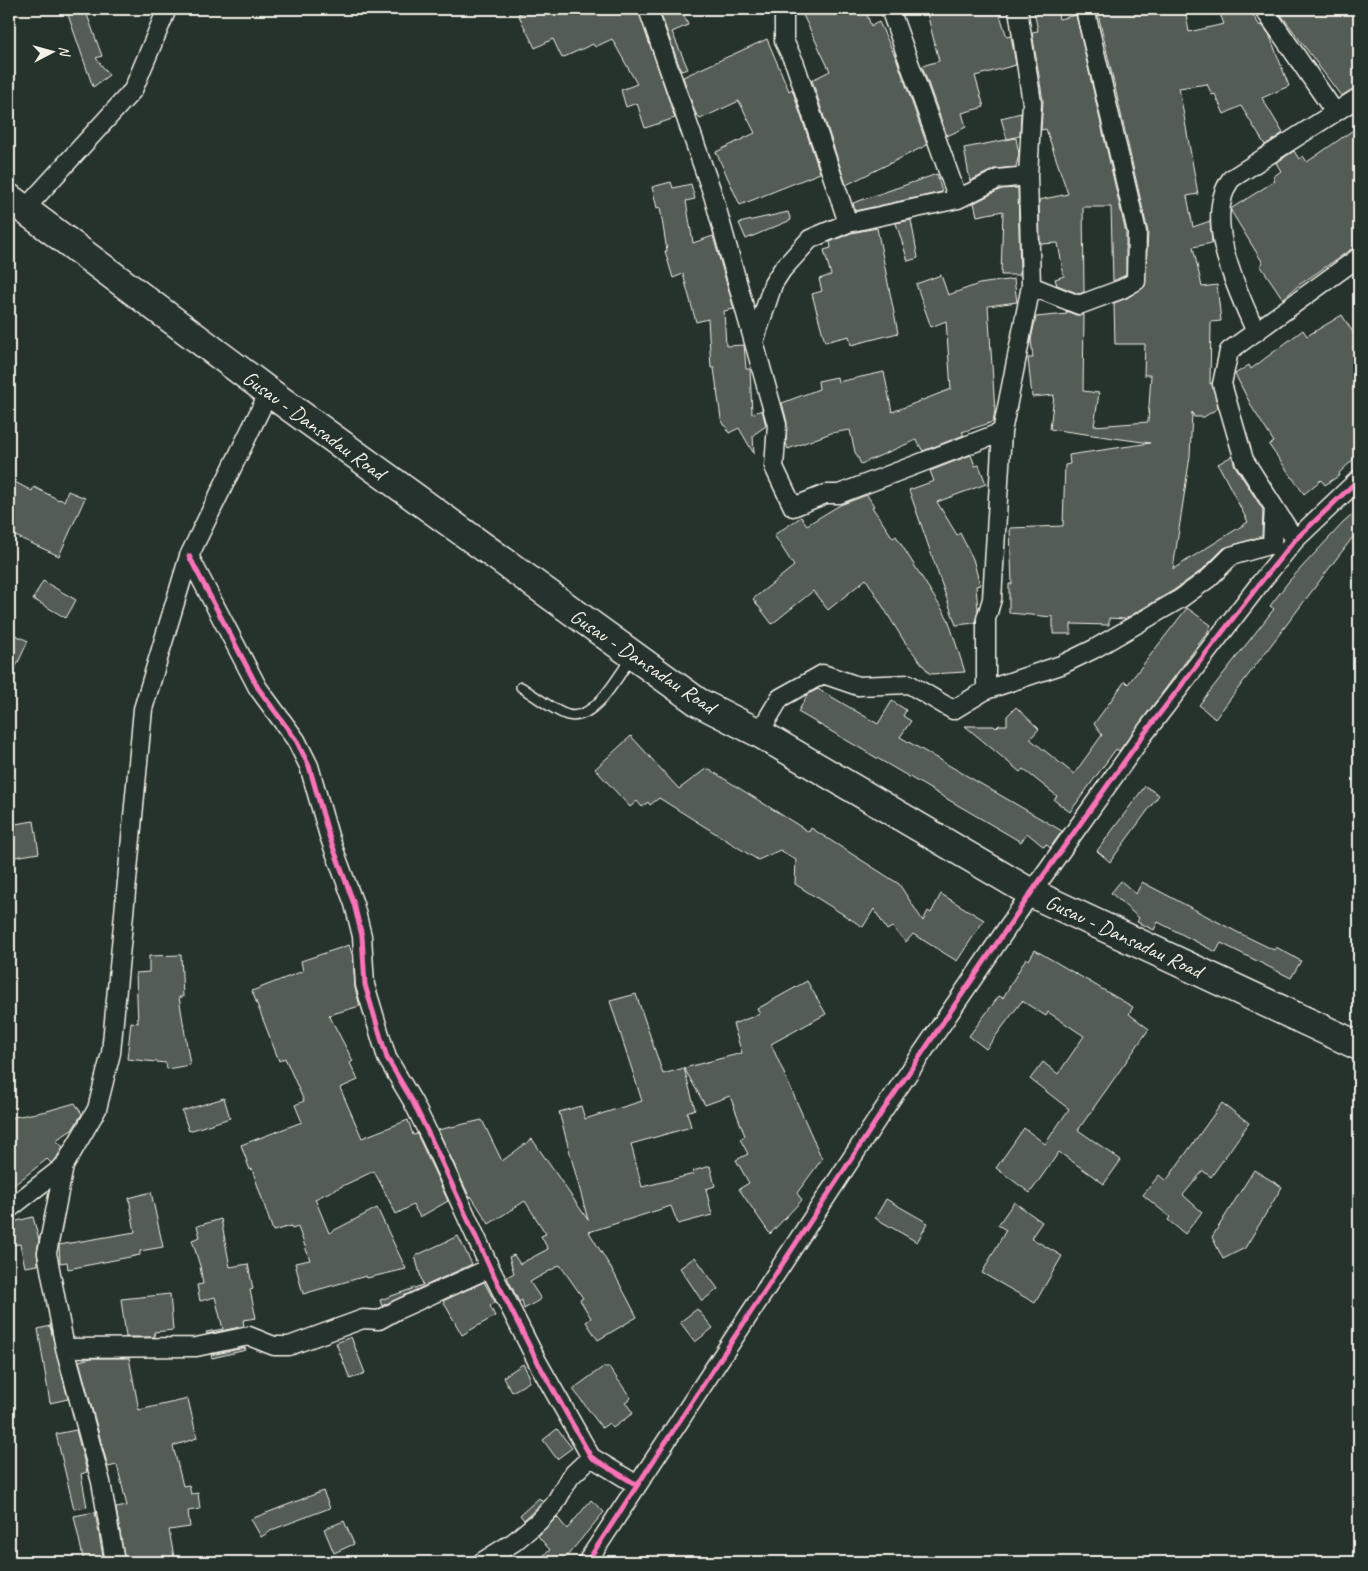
<svg xmlns="http://www.w3.org/2000/svg" width="1368" height="1571" font-family="Caveat,sans-serif">
  <style>
    .building { fill: #525c55; stroke: #f4f1e8 }
    .lines { fill: none; stroke-linecap: round; stroke-linejoin: round }
    .lane-casing { stroke: #f4f1e8; stroke-width: 12 }
    .street-casing { stroke: #f4f1e8; stroke-width: 21 }
    .primary-casing { stroke: #f4f1e8; stroke-width: 31 }
    .lane { stroke: #26332d; stroke-width: 9 }
    .street { stroke: #26332d; stroke-width: 18 }
    .primary { stroke: #26332d; stroke-width: 28 }
    .cycleway-casing { stroke: #26332d; stroke-width: 8 }
    .cycleway { stroke: #fb73b8; stroke-width: 5 }
    .labels { text-anchor: middle; stroke-width: 4; stroke-linejoin: round; paint-order: stroke }
    .street-label { font-size: 21px; fill: #f4f1e8; stroke: #26332d }
  </style>
  <rect width="100%" height="100%" fill="#26332d"/>
  <filter id="ink" filterUnits="userSpaceOnUse"><feTurbulence type="fractalNoise" baseFrequency=".02" numOctaves="2"/><feDisplacementMap in="SourceGraphic" scale="10" xChannelSelector="R" yChannelSelector="G"/><feConvolveMatrix kernelMatrix="1 2 1 2 8 2 1 2 1" color-interpolation-filters="sRGB"/></filter>
  <g filter="url(#ink)">
    <path class="building" d="M 66,9 L 85,9 L 102,56 L 96,58 L 109,75 L 93,87 Z
      M 530,9 L 638,9 L 675,118 L 645,128 L 637,103 L 626,107 L 621,90 L 637,84 L 612,39 L 595,47 L 593,44 L 562,58 L 553,39 L 535,48 L 518,14 Z
      M 659,9 L 681,9 L 688,25 L 672,32 L 688,69 L 681,71 Z
      M 816,9 L 865,9 L 871,26 L 879,22 L 897,60 L 927,145 L 846,185 L 812,80 L 830,71 L 803,15 Z
      M 926,9 L 998,9 L 1007,37 L 1011,36 L 1016,65 L 975,76 L 984,107 L 962,113 L 966,127 L 947,136 L 922,66 L 939,61 Z
      M 1045,9 L 1057,9 L 1059,19 L 1076,15 L 1126,233 L 1126,275 L 1113,281 L 1111,207 L 1083,207 L 1084,292 L 1079,294 L 1057,285 L 1055,279 L 1064,276 L 1058,243 L 1040,244 L 1039,200 L 1068,194 L 1046,129 L 1041,130 L 1043,101 L 1032,32 L 1038,31 L 1034,11 Z
      M 1097,9 L 1185,9 L 1189,32 L 1224,24 L 1218,9 L 1249,9 L 1260,26 L 1262,25 L 1269,34 L 1289,86 L 1262,98 L 1283,133 L 1265,145 L 1241,106 L 1224,114 L 1215,94 L 1212,95 L 1207,84 L 1179,88 L 1198,194 L 1187,196 L 1193,227 L 1210,221 L 1212,243 L 1193,247 L 1202,287 L 1217,285 L 1221,321 L 1211,322 L 1210,384 L 1212,383 L 1218,408 L 1204,417 L 1194,417 L 1192,412 L 1190,456 L 1173,569 L 1248,522 L 1218,464 L 1232,456 L 1235,466 L 1263,510 L 1262,536 L 1224,548 L 1202,570 L 1174,590 L 1125,619 L 1109,618 L 1109,625 L 1071,624 L 1071,634 L 1053,634 L 1053,617 L 1009,613 L 1009,584 L 1012,584 L 1010,528 L 1063,526 L 1065,465 L 1070,464 L 1069,455 L 1150,443 L 1050,429 L 1054,395 L 1032,397 L 1028,358 L 1033,358 L 1031,339 L 1036,317 L 1067,314 L 1066,311 L 1076,315 L 1084,315 L 1083,391 L 1099,393 L 1094,426 L 1148,422 L 1151,375 L 1144,375 L 1145,344 L 1115,344 L 1114,303 L 1127,298 L 1145,286 L 1148,232 Z
      M 1277,9 L 1359,9 L 1359,86 L 1341,96 Z
      M 767,39 L 789,91 L 792,89 L 820,173 L 740,205 L 716,152 L 755,133 L 739,101 L 700,119 L 695,112 L 683,77 Z
      M 1021,113 L 1020,136 L 1007,139 L 1001,118 Z
      M 1359,126 L 1359,247 L 1353,248 L 1299,285 L 1283,299 L 1260,265 L 1263,263 L 1231,211 L 1232,208 L 1275,181 L 1273,177 L 1281,171 L 1276,163 L 1294,151 L 1299,159 L 1303,156 L 1307,162 Z
      M 1016,138 L 1019,154 L 1016,167 L 994,169 L 970,181 L 964,148 Z
      M 937,174 L 942,192 L 855,211 L 853,203 Z
      M 671,182 L 673,188 L 691,184 L 695,199 L 686,201 L 693,243 L 713,236 L 734,309 L 724,311 L 726,346 L 744,345 L 746,369 L 750,369 L 752,414 L 762,410 L 766,426 L 753,435 L 754,454 L 739,428 L 729,433 L 721,419 L 714,368 L 711,368 L 708,319 L 696,322 L 683,274 L 673,278 L 665,251 L 667,251 L 660,207 L 657,208 L 652,187 Z
      M 1018,188 L 1020,275 L 1001,275 L 1003,211 L 977,216 L 974,203 L 1001,189 Z
      M 788,212 L 791,220 L 746,239 L 739,223 Z
      M 911,220 L 918,258 L 908,261 L 896,223 Z
      M 877,228 L 898,333 L 851,345 L 849,336 L 825,342 L 812,294 L 822,291 L 819,279 L 831,275 L 824,250 L 831,248 L 830,242 L 851,233 Z
      M 941,275 L 948,295 L 979,284 L 1014,279 L 1017,302 L 988,306 L 995,410 L 993,422 L 962,432 L 964,435 L 923,451 L 916,440 L 861,464 L 855,452 L 850,430 L 831,433 L 788,449 L 786,443 L 787,422 L 782,403 L 819,389 L 818,381 L 837,377 L 838,382 L 884,372 L 892,412 L 951,389 L 946,321 L 931,327 L 916,284 Z
      M 1342,315 L 1359,342 L 1359,454 L 1339,473 L 1340,475 L 1325,485 L 1321,480 L 1304,494 L 1269,445 L 1274,442 L 1253,409 L 1235,374 L 1249,365 L 1251,369 L 1303,330 L 1307,336 Z
      M 971,455 L 975,466 L 979,465 L 986,484 L 937,502 L 957,535 L 960,533 L 973,559 L 980,585 L 976,586 L 978,610 L 975,623 L 956,625 L 909,490 L 934,481 L 930,471 Z
      M 9,479 L 32,491 L 34,487 L 59,500 L 59,499 L 64,501 L 68,491 L 85,498 L 59,556 L 9,533 Z
      M 867,495 L 874,506 L 872,507 L 893,538 L 896,536 L 948,619 L 965,672 L 930,674 L 904,641 L 866,579 L 828,610 L 813,591 L 772,624 L 753,599 L 794,566 L 774,535 L 801,517 L 807,525 L 840,505 Z
      M 1359,509 L 1359,529 L 1215,719 L 1199,705 L 1274,609 L 1270,606 L 1289,581 L 1343,523 Z
      M 43,581 L 76,600 L 66,618 L 33,599 Z
      M 1187,608 L 1211,625 L 1207,633 L 1119,751 L 1116,749 L 1070,812 L 1054,800 L 1057,796 L 1023,769 L 1020,772 L 965,726 L 994,726 L 996,728 L 999,725 L 1007,725 L 1007,716 L 1016,707 L 1039,729 L 1030,739 L 1074,774 L 1102,735 L 1094,724 L 1125,681 L 1128,684 Z
      M 9,632 L 28,641 L 9,682 Z
      M 818,689 L 878,724 L 892,701 L 906,710 L 903,716 L 911,721 L 900,737 L 1062,831 L 1050,848 L 1046,844 L 1044,847 L 1027,833 L 1021,842 L 798,712 L 808,694 Z
      M 631,736 L 679,789 L 707,768 L 809,832 L 811,828 L 899,884 L 923,921 L 928,911 L 931,913 L 941,894 L 984,920 L 957,961 L 913,934 L 906,942 L 892,927 L 887,930 L 874,909 L 863,927 L 795,884 L 796,860 L 780,850 L 758,860 L 659,798 L 650,805 L 648,802 L 642,807 L 637,801 L 630,807 L 595,769 Z
      M 1145,786 L 1159,795 L 1110,862 L 1097,851 Z
      M 34,821 L 39,853 L 9,858 L 9,825 Z
      M 1121,881 L 1136,894 L 1142,882 L 1237,932 L 1274,950 L 1276,947 L 1301,961 L 1291,978 L 1221,943 L 1216,952 L 1158,922 L 1154,930 L 1137,922 L 1139,918 L 1111,893 Z
      M 349,945 L 353,957 L 355,988 L 360,1006 L 329,1015 L 353,1061 L 350,1063 L 358,1080 L 340,1088 L 362,1138 L 408,1120 L 413,1135 L 417,1134 L 448,1201 L 420,1217 L 413,1205 L 396,1214 L 374,1171 L 315,1199 L 329,1233 L 377,1208 L 406,1269 L 367,1278 L 366,1276 L 303,1294 L 295,1263 L 310,1260 L 298,1227 L 292,1229 L 291,1226 L 273,1231 L 252,1169 L 250,1170 L 241,1145 L 302,1122 L 295,1105 L 304,1101 L 285,1058 L 279,1061 L 252,991 L 303,971 L 301,961 Z
      M 1035,950 L 1133,1007 L 1129,1014 L 1149,1029 L 1078,1130 L 1121,1160 L 1104,1184 L 1059,1152 L 1030,1193 L 996,1168 L 1024,1128 L 1045,1144 L 1069,1109 L 1030,1079 L 1043,1062 L 1058,1074 L 1084,1036 L 1048,1012 L 1046,1016 L 1022,1001 L 986,1049 L 969,1036 L 999,996 L 1003,998 L 1026,958 L 1029,960 Z
      M 181,955 L 183,997 L 179,997 L 190,1065 L 167,1069 L 166,1063 L 127,1059 L 131,1022 L 138,1023 L 136,973 L 149,972 L 149,956 Z
      M 807,981 L 826,1014 L 771,1044 L 822,1159 L 797,1193 L 802,1200 L 770,1234 L 739,1189 L 749,1183 L 736,1160 L 748,1154 L 740,1139 L 745,1136 L 730,1096 L 705,1105 L 684,1068 L 742,1053 L 733,1024 L 760,1014 L 757,1009 Z
      M 636,994 L 663,1074 L 684,1068 L 695,1109 L 687,1112 L 691,1127 L 631,1144 L 642,1187 L 694,1174 L 693,1171 L 710,1166 L 715,1186 L 706,1189 L 712,1215 L 678,1224 L 671,1206 L 589,1232 L 614,1273 L 637,1317 L 598,1340 L 586,1322 L 591,1318 L 580,1300 L 583,1298 L 560,1265 L 530,1282 L 541,1299 L 524,1309 L 522,1300 L 519,1302 L 507,1277 L 514,1273 L 509,1257 L 514,1255 L 520,1264 L 548,1249 L 541,1236 L 546,1234 L 525,1201 L 489,1224 L 471,1196 L 470,1198 L 438,1130 L 482,1120 L 502,1161 L 532,1139 L 588,1220 L 559,1112 L 581,1106 L 585,1119 L 642,1101 L 610,1001 Z
      M 224,1098 L 230,1118 L 189,1131 L 182,1111 Z
      M 75,1103 L 82,1114 L 72,1130 L 56,1140 L 63,1147 L 56,1159 L 51,1163 L 47,1159 L 9,1189 L 9,1118 L 47,1111 Z
      M 1222,1103 L 1249,1123 L 1211,1177 L 1203,1171 L 1183,1195 L 1202,1212 L 1185,1234 L 1168,1220 L 1170,1217 L 1143,1195 L 1159,1175 L 1166,1181 Z
      M 1254,1170 L 1282,1187 L 1245,1248 L 1223,1259 L 1212,1237 Z
      M 151,1192 L 163,1247 L 140,1251 L 140,1255 L 68,1269 L 67,1262 L 60,1263 L 59,1245 L 135,1232 L 129,1198 Z
      M 886,1199 L 928,1223 L 917,1242 L 875,1218 Z
      M 1014,1202 L 1042,1222 L 1031,1238 L 1062,1256 L 1035,1303 L 982,1273 L 1006,1230 L 998,1225 Z
      M 33,1217 L 39,1240 L 37,1251 L 38,1265 L 25,1267 L 20,1244 L 12,1245 L 9,1223 Z
      M 221,1219 L 230,1267 L 248,1264 L 253,1289 L 250,1290 L 256,1318 L 243,1320 L 244,1326 L 207,1334 L 206,1332 L 223,1329 L 215,1297 L 200,1301 L 197,1285 L 203,1284 L 200,1266 L 192,1240 L 200,1237 L 197,1226 Z
      M 458,1236 L 472,1264 L 382,1306 L 380,1300 L 423,1285 L 415,1256 Z
      M 695,1257 L 718,1289 L 702,1301 L 680,1268 Z
      M 484,1282 L 495,1302 L 490,1306 L 495,1316 L 462,1335 L 443,1301 Z
      M 170,1294 L 173,1330 L 154,1332 L 155,1337 L 126,1337 L 121,1299 Z
      M 697,1309 L 713,1328 L 695,1342 L 680,1322 Z
      M 50,1326 L 68,1399 L 50,1403 L 38,1329 Z
      M 351,1337 L 365,1373 L 350,1379 L 336,1343 Z
      M 245,1348 L 246,1350 L 212,1358 L 211,1355 Z
      M 91,1358 L 129,1358 L 139,1410 L 188,1399 L 197,1438 L 173,1446 L 183,1486 L 189,1485 L 191,1494 L 198,1493 L 200,1509 L 188,1511 L 190,1527 L 169,1530 L 174,1557 L 146,1562 L 125,1562 L 116,1508 L 127,1506 L 117,1465 L 108,1467 L 79,1361 Z
      M 523,1364 L 529,1375 L 529,1382 L 512,1392 L 503,1377 Z
      M 603,1367 L 609,1367 L 631,1398 L 625,1402 L 633,1413 L 613,1428 L 609,1423 L 602,1428 L 573,1389 Z
      M 557,1429 L 572,1448 L 557,1459 L 543,1440 Z
      M 76,1430 L 87,1472 L 81,1474 L 87,1507 L 74,1509 L 56,1434 Z
      M 323,1491 L 330,1508 L 274,1529 L 261,1537 L 251,1519 Z
      M 539,1498 L 543,1502 L 524,1520 L 520,1515 Z
      M 591,1500 L 604,1512 L 562,1562 L 536,1562 L 550,1550 L 538,1536 L 557,1517 L 567,1529 Z
      M 95,1512 L 104,1562 L 84,1562 L 74,1516 Z
      M 344,1521 L 354,1544 L 334,1553 L 324,1529 Z"/>
    <g class="lines">
      <defs>
        <path id="lane" d="M 521,687 C 532,694 557,713 568,715 C 594,722 618,676 631,658"/>
        <path id="street" d="M 648,9 L 713,195 L 777,425 L 774,467 L 793,507 L 826,494 L 839,494 L 1002,432
          M 784,9 L 784,41 L 795,64 L 848,223
          M 890,9 L 958,199
          M 1264,9 L 1334,111
          M 24,210 L 133,90 L 167,9
          M 1031,286 L 1079,305 L 1122,289 L 1136,281 L 1137,232 L 1085,9
          M 1256,332 C 1238,292 1202,219 1231,179 L 1359,97
          M 754,342 L 773,284 L 782,270 L 810,239 L 848,223 L 958,199 L 998,179 L 1028,176
          M 1295,540 L 1244,460 L 1222,384 L 1229,351 L 1359,257
          M 189,556 L 258,688 L 296,740 L 309,766 L 329,836 L 354,904 L 362,936 L 365,985 L 387,1058 L 413,1102 L 434,1145 L 490,1268 L 537,1361 L 591,1457 L 637,1485
          M 986,690 L 986,619 L 992,599 L 1002,432 L 1031,286 L 1028,176 L 1032,103 L 1018,9
          M 759,733 L 780,698 L 823,674 L 858,686 L 909,684 L 953,710 L 986,690 L 1061,665 L 1094,649 L 1180,599 L 1209,578 L 1231,556 L 1272,544 L 1274,507
          M 64,1166 L 47,1253 L 65,1348 L 101,1482 L 115,1562
          M 9,1209 L 64,1166 L 97,1109 L 111,1053 L 143,709 L 189,556 L 269,392
          M 65,1348 L 196,1347 L 249,1336 L 274,1346 L 289,1346 L 363,1319 L 379,1320 L 397,1310 L 490,1268
          M 482,1562 L 514,1542 L 539,1521 L 554,1505 L 570,1477 L 591,1457
          M 587,1562 L 882,1112 L 1031,893 L 1144,734 L 1261,582 L 1295,540 L 1359,479"/>
        <path id="primary" d="M 9,198 L 269,392 L 698,702 L 759,733 L 1031,893 L 1359,1046"/>
      </defs>
      <use href="#lane" class="lane-casing"/>
      <use href="#street" class="street-casing"/>
      <use href="#primary" class="primary-casing"/>
      <use href="#lane" class="lane"/>
      <use href="#street" class="street"/>
      <use href="#primary" class="primary"/>
      <defs>
        <path id="cycleway" d="M 189,556 L 258,688 L 296,740 L 309,766 L 329,836 L 354,904 L 362,936 L 365,985 L 387,1058 L 413,1102 L 434,1145 L 490,1268 L 537,1361 L 591,1457 L 637,1485
          M 587,1562 L 882,1112 L 1031,893 L 1144,734 L 1261,582 L 1295,540 L 1359,479"/>
      </defs>
      <use href="#cycleway" class="cycleway-casing"/>
      <use href="#cycleway" class="cycleway"/>
    </g>
  </g>
  <g class="labels">
    <g class="street-label">
      <text transform="translate(314 425) rotate(36)" y="7">Gusau - Dansadau Road</text>
      <text transform="translate(643 661) rotate(34)" y="7">Gusau - Dansadau Road</text>
      <text transform="translate(1124 936) rotate(25)" y="7">Gusau - Dansadau Road</text>
    </g>
  </g>
  <rect width="1368" height="1571" fill="none" stroke="#26332d" stroke-width="30"/>
  <rect x="15" y="15" width="1338" height="1541" fill="none" stroke="#f4f1e8" stroke-width="2" filter="url(#ink)"/>
  <g transform="translate(52 52) rotate(84)" stroke="#26332d" stroke-width="4" paint-order="stroke">
  <path d="M0-4L9 19L0 12L-9 19Z" fill="#f4f1e8"/>
  <text y="-8" font-size="14" font-weight="bold" text-anchor="middle" fill="#f4f1e8">N</text>
  </g>
</svg>
